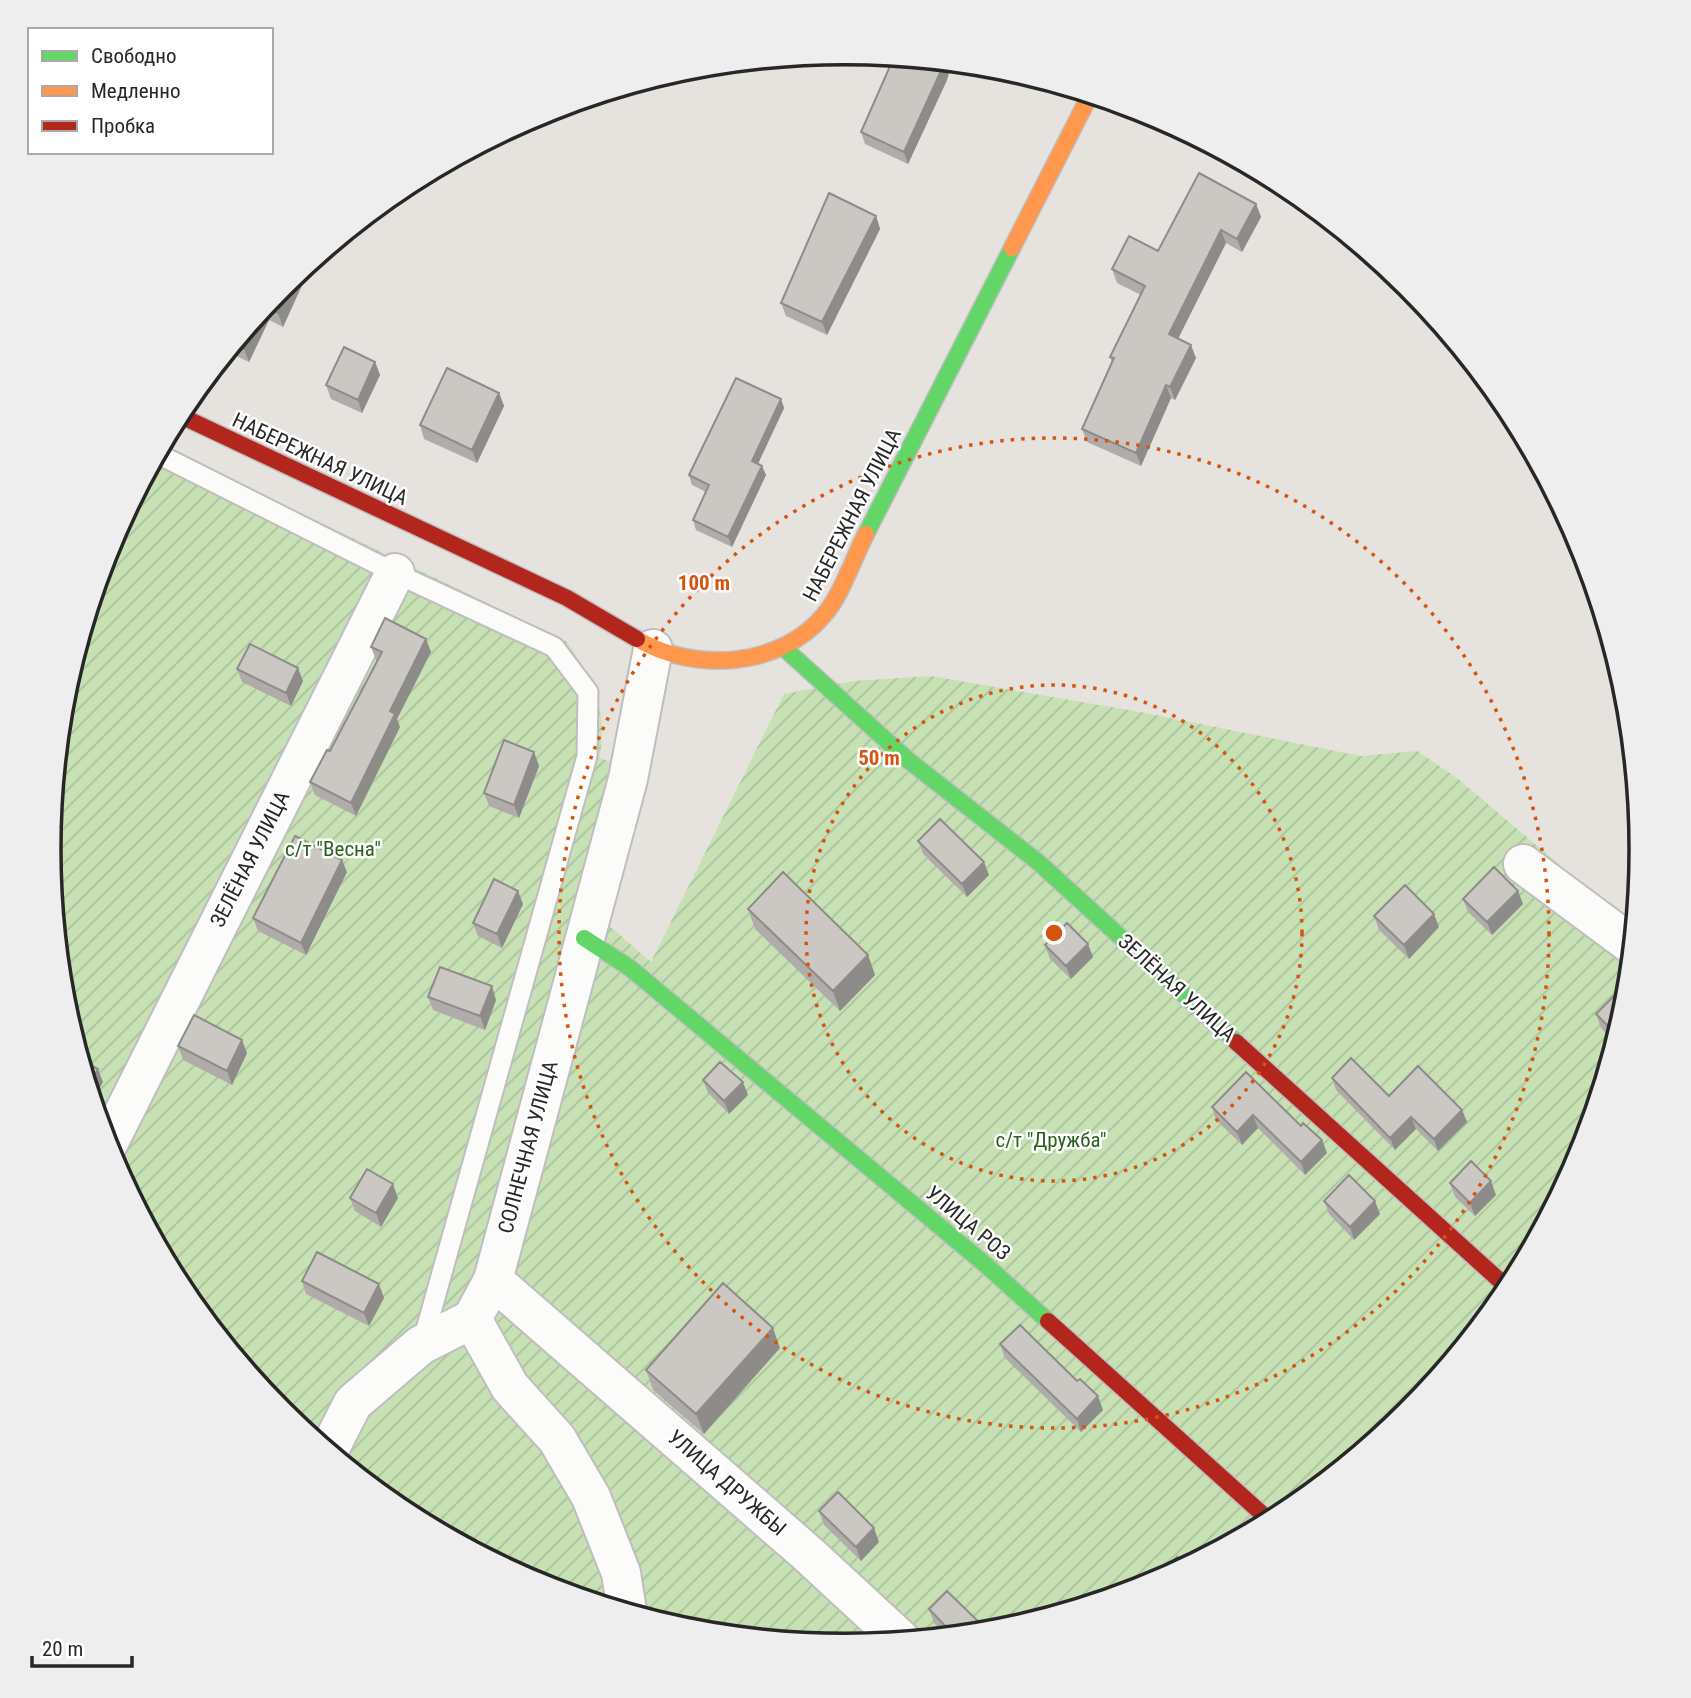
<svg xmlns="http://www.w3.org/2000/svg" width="1691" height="1698" font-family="'Roboto Condensed',sans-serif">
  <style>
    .garden { fill: url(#garden-furrows) }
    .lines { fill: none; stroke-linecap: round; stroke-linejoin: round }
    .lane-casing { stroke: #bfbebf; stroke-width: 23 }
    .street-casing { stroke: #bfbebf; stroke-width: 42 }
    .fast-casing { stroke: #bfbebf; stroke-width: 19 }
    .slow-casing { stroke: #bfbebf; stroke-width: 19 }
    .jam-casing { stroke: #bfbebf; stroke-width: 19 }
    .lane { stroke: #fbfbfa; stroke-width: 19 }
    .street { stroke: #fbfbfa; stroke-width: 38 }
    .fast { stroke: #63d668; stroke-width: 16 }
    .slow { stroke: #ff974d; stroke-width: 16 }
    .jam { stroke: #b3261e; stroke-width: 16 }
    .wall { fill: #afaca9 }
    .shaded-wall { fill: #8e8c89 }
    .building { fill: #cbc8c4; stroke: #8e8c89; stroke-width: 2 }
    .ring { fill: none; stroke: #d5540f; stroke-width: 3.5; stroke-dasharray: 3.5 7 }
    .labels { text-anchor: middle; stroke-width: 5; stroke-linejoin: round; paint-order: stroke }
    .street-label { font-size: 21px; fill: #272727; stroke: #fff }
    .park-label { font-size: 21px; fill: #27621a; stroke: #fff }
    .rim { fill: none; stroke: #272727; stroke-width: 3.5 }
    .centre { fill: #d5540f; stroke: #fff; stroke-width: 3.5 }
    .ring-label { font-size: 21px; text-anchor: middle; font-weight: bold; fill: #d5540f; stroke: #fff; stroke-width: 5; stroke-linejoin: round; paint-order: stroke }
  </style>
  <defs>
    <pattern id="garden-furrows" width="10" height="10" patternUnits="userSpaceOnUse" patternTransform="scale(1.75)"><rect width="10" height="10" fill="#c7e1b5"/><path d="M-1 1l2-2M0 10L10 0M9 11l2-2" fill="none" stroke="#abc19c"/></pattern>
  </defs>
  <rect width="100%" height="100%" fill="#e6e2dd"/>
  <path class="garden" d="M 162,446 L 566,641 C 596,685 606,704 600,758 L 641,773 L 606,923 L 651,962 L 784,694 L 853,681 L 931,676 L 1140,712 L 1361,756 L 1417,751 L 1457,778 L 1634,928 L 1627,1005 L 1581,1154 L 1508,1292 L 1408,1412 L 1288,1511 L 1150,1585 L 1000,1630 L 845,1645 L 690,1630 L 540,1585 L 403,1511 L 282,1412 L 183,1291 L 109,1153 L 64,1004 L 49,849 L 64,693 L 110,544 Z"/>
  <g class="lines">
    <defs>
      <path id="lane" d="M 158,454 L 395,573 L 554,647 L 588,692 L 587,756 L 422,1344"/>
      <path id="street" d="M 1523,864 L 1632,945
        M 107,1146 L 395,573
        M 493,1280 L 808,1554 L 901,1640
        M 472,1319 L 510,1387 L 557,1439 L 591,1497 L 621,1573 L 627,1611
        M 329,1450 L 353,1403 L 421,1345 L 472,1319 L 493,1280 L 628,779 L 653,649"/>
      <path id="fast" d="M 866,534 L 1012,248
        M 785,649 L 908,760 L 1038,862 L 1236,1042
        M 584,938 L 630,968 L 987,1266 L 1048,1321"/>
      <path id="slow" d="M 1012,248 L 1090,95
        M 637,639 C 694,673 780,668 824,615 C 841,596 854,557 866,534"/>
      <path id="jam" d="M 179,415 L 567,598 L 637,639
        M 1236,1042 L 1509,1289
        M 1048,1321 L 1270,1521"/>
    </defs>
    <use href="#lane" class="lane-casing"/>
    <use href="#street" class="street-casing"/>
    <use href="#fast" class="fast-casing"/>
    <use href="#slow" class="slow-casing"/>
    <use href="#jam" class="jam-casing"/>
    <use href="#lane" class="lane"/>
    <use href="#street" class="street"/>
    <use href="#fast" class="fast"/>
    <use href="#slow" class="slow"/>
    <use href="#jam" class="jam"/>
  </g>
  <path class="wall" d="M 947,80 L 908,164 L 865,144 L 861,132 Z
    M 1256,204 L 1261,217 L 1242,252 L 1226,243 L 1178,338 L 1196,358 L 1175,400 L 1171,398 L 1141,466 L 1087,442 L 1082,429 L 1112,362 L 1110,357 L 1141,295 L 1117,283 L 1112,269 L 1158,251 Z
    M 876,216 L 880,229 L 827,335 L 786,316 L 781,303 Z
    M 299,272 L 303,283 L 283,327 L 269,320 L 249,362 L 228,352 L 283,286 Z
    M 375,362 L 380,375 L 362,413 L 331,399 L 326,385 Z
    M 499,393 L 504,406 L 477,463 L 424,439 L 420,425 Z
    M 781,399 L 784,408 L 758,464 L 766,475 L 732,547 L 696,530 L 693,520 L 706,492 L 692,485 L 689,475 Z
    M 426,639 L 431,652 L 397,719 L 400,727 L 356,816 L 315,795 L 310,782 L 330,751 L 377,661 L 376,660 L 371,647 Z
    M 237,669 L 303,681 L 291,706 L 242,682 Z
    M 534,752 L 539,766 L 519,818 L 489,806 L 484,793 Z
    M 918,841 L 989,875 L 967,897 L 923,854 Z
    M 347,872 L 306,955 L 258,931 L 253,918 Z
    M 1518,891 L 1523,904 L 1492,935 L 1468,912 L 1463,899 Z
    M 523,904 L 502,948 L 478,936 L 473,923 Z
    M 748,909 L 868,955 L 875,975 L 840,1011 L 755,929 Z
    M 1374,916 L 1439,927 L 1409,959 L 1379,930 Z
    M 1045,945 L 1093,957 L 1071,979 L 1050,959 Z
    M 428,997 L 496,1000 L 485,1030 L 433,1010 Z
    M 1627,1005 L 1615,1042 L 1601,1028 L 1596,1014 Z
    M 178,1046 L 247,1053 L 232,1085 L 183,1060 Z
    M 1332,1078 L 1389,1096 L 1462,1110 L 1467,1122 L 1438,1151 L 1416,1129 L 1395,1150 L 1336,1090 Z
    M 703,1080 L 748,1095 L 729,1114 L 708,1093 Z
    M 1212,1107 L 1301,1126 L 1322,1140 L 1327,1153 L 1305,1175 L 1258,1128 L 1242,1145 L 1216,1120 Z
    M 1450,1183 L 1496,1195 L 1475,1216 L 1455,1197 Z
    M 350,1198 L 398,1198 L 381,1227 L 355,1211 Z
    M 1324,1201 L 1380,1214 L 1354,1240 L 1329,1214 Z
    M 302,1281 L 384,1298 L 369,1326 L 306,1294 Z
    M 1000,1344 L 1103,1410 L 1081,1432 L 1005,1358 Z
    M 780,1348 L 704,1434 L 653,1390 L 646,1370 Z
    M 819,1511 L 879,1542 L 861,1561 L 824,1525 Z
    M 929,1609 L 988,1631 L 947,1636 L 934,1623 Z"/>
  <path class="shaded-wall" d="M 945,62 L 952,63 L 947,80 L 908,164 L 904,152 Z
    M 1256,204 L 1261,217 L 1242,252 L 1237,239 Z
    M 876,216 L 880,229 L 827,335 L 822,322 Z
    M 1221,230 L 1226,243 L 1174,347 L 1169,334 Z
    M 299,272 L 303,283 L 283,327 L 278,313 L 296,274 Z
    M 264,308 L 269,320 L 249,362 L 244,349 L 262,311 Z
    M 1191,345 L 1196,358 L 1175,400 L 1170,387 Z
    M 375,362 L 380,375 L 362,413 L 358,400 Z
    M 1166,385 L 1171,398 L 1141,466 L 1136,453 Z
    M 499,393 L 504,406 L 477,463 L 472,450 Z
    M 781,399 L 784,408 L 755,470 L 752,461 Z
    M 762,466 L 766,475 L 732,547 L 728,537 Z
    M 101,574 L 102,579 L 94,595 Z
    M 426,639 L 431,652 L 397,719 L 400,727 L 356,816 L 351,803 L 390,711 Z
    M 298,668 L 303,681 L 291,706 L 286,693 Z
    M 534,752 L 539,766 L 519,818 L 514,805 Z
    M 342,860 L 347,872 L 306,955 L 301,943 Z
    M 984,862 L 989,875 L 967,897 L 962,884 Z
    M 518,891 L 523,904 L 502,948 L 497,934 Z
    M 1518,891 L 1523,904 L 1492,935 L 1487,922 Z
    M 1434,914 L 1439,927 L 1409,959 L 1404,945 Z
    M 1088,944 L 1093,957 L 1071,979 L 1066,966 Z
    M 868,955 L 875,975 L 840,1011 L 833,991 Z
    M 492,986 L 496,1000 L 485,1030 L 480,1016 Z
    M 242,1040 L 247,1053 L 232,1085 L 227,1071 Z
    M 98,1069 L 103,1082 L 93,1101 L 89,1086 Z
    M 743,1082 L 748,1095 L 729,1114 L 724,1101 Z
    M 1462,1110 L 1467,1122 L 1438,1151 L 1434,1139 Z
    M 1253,1115 L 1258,1128 L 1242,1145 L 1237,1132 Z
    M 1411,1117 L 1416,1129 L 1395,1150 L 1390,1138 Z
    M 1322,1140 L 1327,1153 L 1305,1175 L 1301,1162 Z
    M 1491,1181 L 1496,1195 L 1475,1216 L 1470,1203 Z
    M 393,1184 L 398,1198 L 381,1227 L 376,1213 Z
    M 1375,1201 L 1380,1214 L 1354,1240 L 1350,1227 Z
    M 149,1221 L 154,1235 L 153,1235 L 147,1224 Z
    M 379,1284 L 384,1298 L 369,1326 L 364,1313 Z
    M 773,1328 L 780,1348 L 704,1434 L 696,1414 Z
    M 1098,1396 L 1103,1410 L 1081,1432 L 1077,1419 Z
    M 874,1528 L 879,1542 L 861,1561 L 856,1547 Z"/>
  <path class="building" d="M 894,57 L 945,62 L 904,152 L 861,132 Z
    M 1199,173 L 1256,204 L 1237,239 L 1221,230 L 1169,334 L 1191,345 L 1170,387 L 1166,385 L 1136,453 L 1082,429 L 1114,358 L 1110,357 L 1145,286 L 1112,269 L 1129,236 L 1158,251 Z
    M 829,193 L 876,216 L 822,322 L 781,303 Z
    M 296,274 L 278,313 L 265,307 L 283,286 Z
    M 262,311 L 244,349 L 234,344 Z
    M 344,347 L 375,362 L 358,400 L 326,385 Z
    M 447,368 L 499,393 L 472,450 L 420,425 Z
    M 736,378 L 781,399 L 752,461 L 762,466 L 728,537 L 693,520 L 709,485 L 689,475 Z
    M 385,618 L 426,639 L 390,711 L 395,714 L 351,803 L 310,782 L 327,750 L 330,751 L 382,652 L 371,647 Z
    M 250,644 L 298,668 L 286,693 L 237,669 Z
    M 504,740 L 534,752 L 514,805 L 484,793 Z
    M 940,819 L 984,862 L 962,884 L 918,841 Z
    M 295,836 L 342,860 L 301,943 L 253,918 Z
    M 1494,867 L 1518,891 L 1487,922 L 1463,899 Z
    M 783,872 L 868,955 L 833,991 L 748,909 Z
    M 494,879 L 518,891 L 497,934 L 473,923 Z
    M 1405,885 L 1434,914 L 1404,945 L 1374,916 Z
    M 1067,923 L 1088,944 L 1066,966 L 1045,945 Z
    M 440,967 L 492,986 L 480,1016 L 428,997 Z
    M 1629,981 L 1627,1005 L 1617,1035 L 1596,1014 Z
    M 194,1015 L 242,1040 L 227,1071 L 178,1046 Z
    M 1351,1058 L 1389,1096 L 1418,1066 L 1462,1110 L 1434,1139 L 1411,1117 L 1390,1138 L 1332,1078 Z
    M 81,1060 L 98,1069 L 89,1086 Z
    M 720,1062 L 743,1082 L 724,1101 L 703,1080 Z
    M 1246,1072 L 1301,1126 L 1303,1123 L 1322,1140 L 1301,1162 L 1253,1115 L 1237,1132 L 1212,1107 Z
    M 1471,1161 L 1491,1181 L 1470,1203 L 1450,1183 Z
    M 367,1169 L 393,1184 L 376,1213 L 350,1198 Z
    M 1349,1175 L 1375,1201 L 1350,1227 L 1324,1201 Z
    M 317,1252 L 379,1284 L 364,1313 L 302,1281 Z
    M 723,1283 L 773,1328 L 696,1414 L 646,1370 Z
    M 1020,1325 L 1077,1381 L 1080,1379 L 1098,1396 L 1077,1419 L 1000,1344 Z
    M 838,1492 L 874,1528 L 856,1547 L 819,1511 Z
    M 1177,1557 L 1186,1566 L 1148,1585 Z
    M 947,1591 L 988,1631 L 954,1635 L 929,1609 Z"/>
  <g class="ring">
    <circle cx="1054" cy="933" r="248"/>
    <circle cx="1054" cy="933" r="495"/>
  </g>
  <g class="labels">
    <g class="street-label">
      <text transform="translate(320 459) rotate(25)" y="7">НАБЕРЕЖНАЯ УЛИЦА</text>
      <text transform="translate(852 515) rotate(-63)" y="7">НАБЕРЕЖНАЯ УЛИЦА</text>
      <text transform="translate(250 859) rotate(-63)" y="7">ЗЕЛЁНАЯ УЛИЦА</text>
      <text transform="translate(1177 988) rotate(42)" y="7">ЗЕЛЁНАЯ УЛИЦА</text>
      <text transform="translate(528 1147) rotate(-75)" y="7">СОЛНЕЧНАЯ УЛИЦА</text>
      <text transform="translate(968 1223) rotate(40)" y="7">УЛИЦА РОЗ</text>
      <text transform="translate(727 1483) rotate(41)" y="7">УЛИЦА ДРУЖБЫ</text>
    </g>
    <g class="park-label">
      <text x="333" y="856">с/т "Весна"</text>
      <text x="1051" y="1147">с/т "Дружба"</text>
    </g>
  </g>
  <path d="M0 0H1691V1698H0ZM61 849a784 784 0 1 1 1568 0a784 784 0 1 1-1568 0Z" fill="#eee" fill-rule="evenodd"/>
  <path class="rim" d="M61 849a784 784 0 1 1 1568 0a784 784 0 1 1-1568 0Z"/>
  <circle cx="1054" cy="933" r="10" class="centre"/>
  <g class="ring-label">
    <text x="704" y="590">100 m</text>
    <text x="879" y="765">50 m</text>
  </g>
  <rect x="28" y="28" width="245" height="126" fill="#ffffff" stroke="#a9a9a9" stroke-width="2"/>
  <rect x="42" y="51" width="35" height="10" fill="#63d668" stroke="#a9a9a9" stroke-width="2"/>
  <text x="91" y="63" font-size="21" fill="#272727">Свободно</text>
  <rect x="42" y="86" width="35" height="10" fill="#ff974d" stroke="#a9a9a9" stroke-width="2"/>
  <text x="91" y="98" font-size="21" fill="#272727">Медленно</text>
  <rect x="42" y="121" width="35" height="10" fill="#b3261e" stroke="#a9a9a9" stroke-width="2"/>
  <text x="91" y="133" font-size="21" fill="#272727">Пробка</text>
  <path d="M32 1656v10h100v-10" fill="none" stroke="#272727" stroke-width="3.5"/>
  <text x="42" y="1656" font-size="21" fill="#272727" stroke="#ffffff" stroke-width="5" paint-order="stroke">20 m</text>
</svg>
